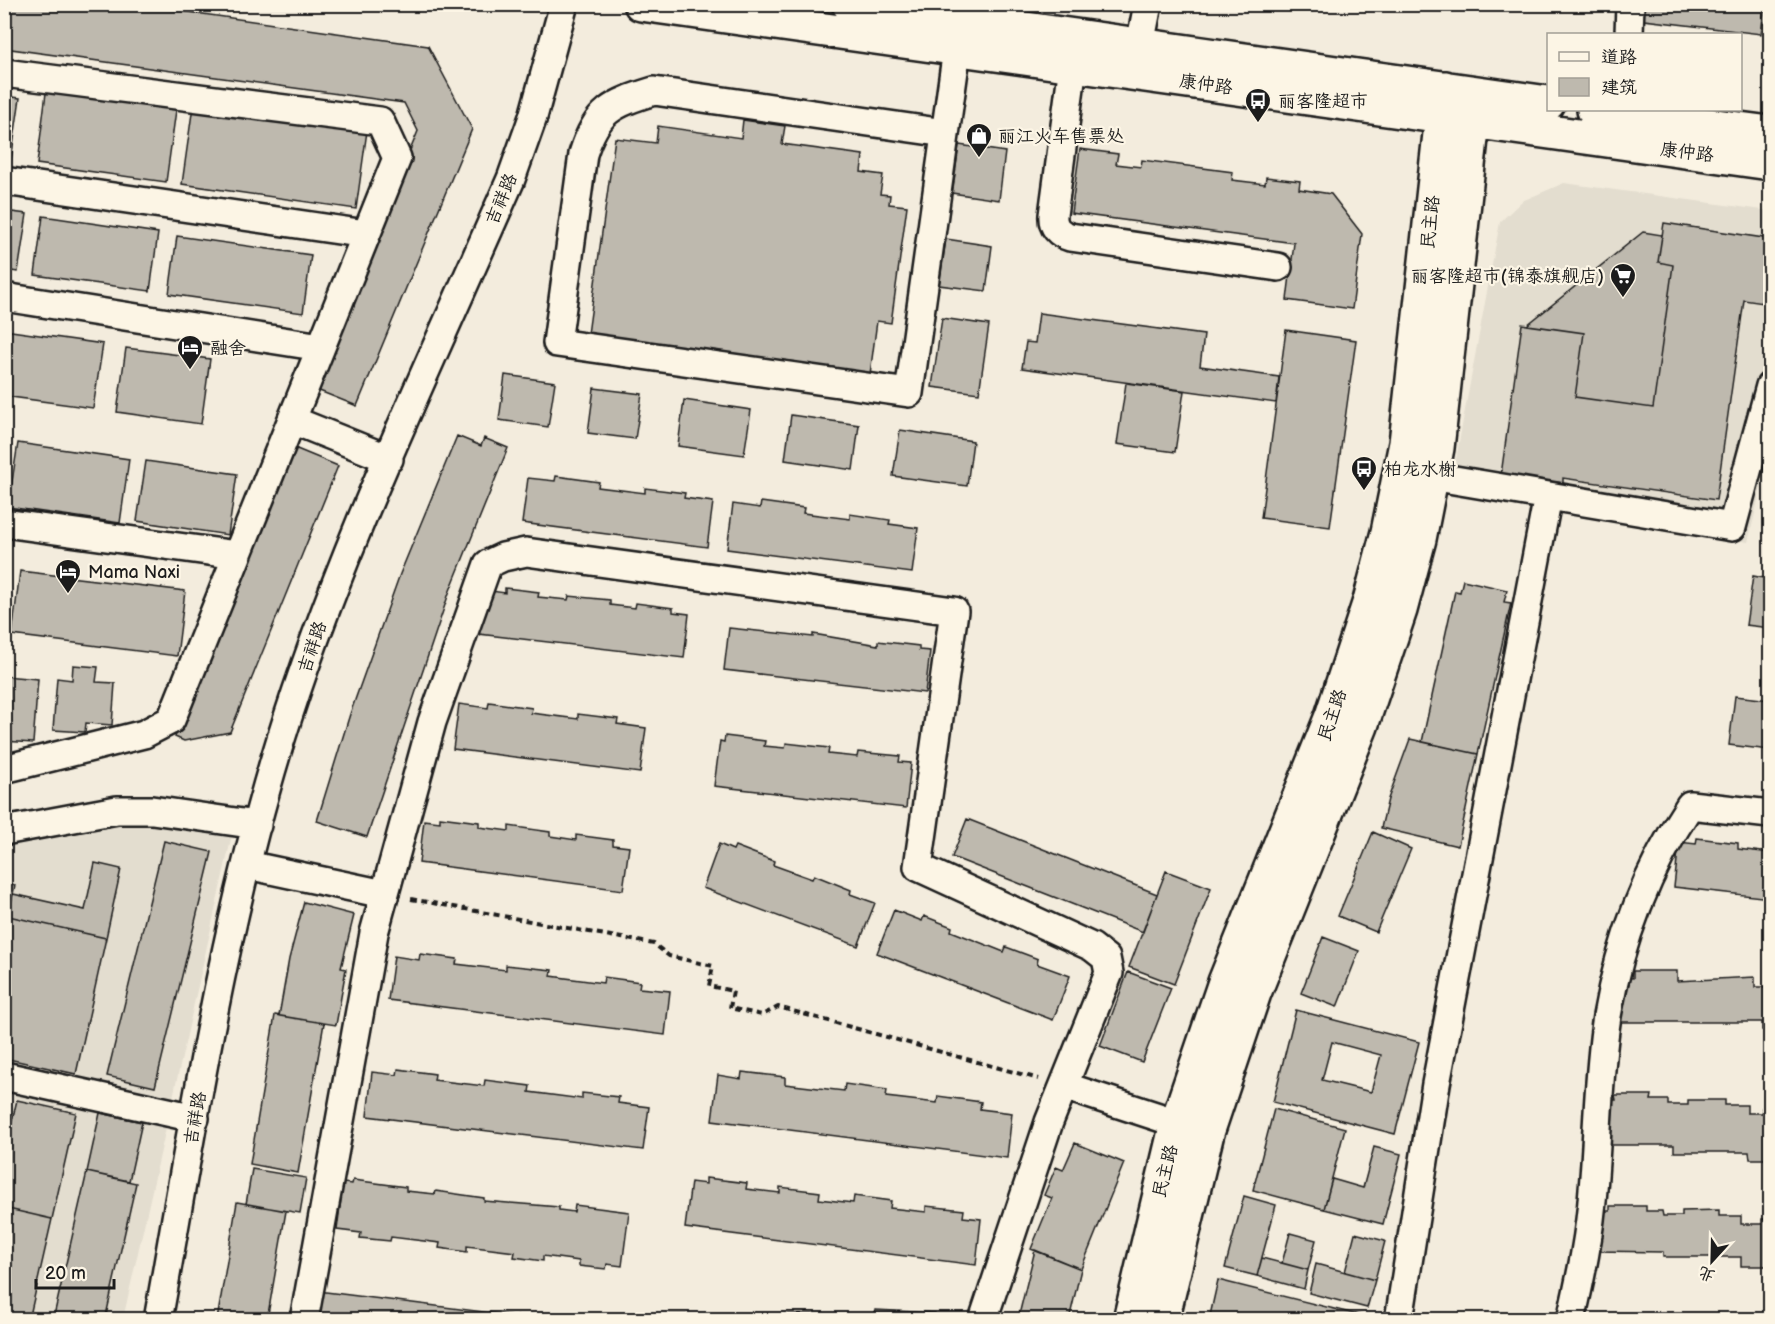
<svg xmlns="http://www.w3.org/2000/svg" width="1775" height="1324" font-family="'Balsamiq Sans','LXGW WenKai TC',sans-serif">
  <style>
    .built { fill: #e3ddcf }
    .building { fill: #beb9ae; stroke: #1c1c1c; stroke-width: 1.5; fill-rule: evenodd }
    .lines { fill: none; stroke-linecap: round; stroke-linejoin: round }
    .minor-casing { stroke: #1c1c1c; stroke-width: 32 }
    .major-casing { stroke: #1c1c1c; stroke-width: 38 }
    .path { stroke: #1c1c1c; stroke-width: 4; stroke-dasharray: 6 4.5; stroke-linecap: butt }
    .minor { stroke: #fcf5e5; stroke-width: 27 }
    .major { stroke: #fcf5e5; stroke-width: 33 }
    .labels { text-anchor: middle; stroke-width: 4.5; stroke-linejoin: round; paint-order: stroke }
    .street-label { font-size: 18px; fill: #1c1c1c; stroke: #fcf5e5 }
    .poi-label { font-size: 18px; fill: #1c1c1c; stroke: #fcf5e5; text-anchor: start }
  </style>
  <rect width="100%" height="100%" fill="#f3ecdd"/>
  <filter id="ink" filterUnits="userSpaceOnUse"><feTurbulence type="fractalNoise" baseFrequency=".0167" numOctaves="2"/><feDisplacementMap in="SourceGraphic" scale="12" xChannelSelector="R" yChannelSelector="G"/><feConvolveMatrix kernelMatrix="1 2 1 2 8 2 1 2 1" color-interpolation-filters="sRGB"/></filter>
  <g filter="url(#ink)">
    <path class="built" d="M 1564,183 L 1770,211 L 1770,451 L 1748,542 L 1449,496 L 1500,222 L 1522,201 Z
      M 147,815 L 232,835 L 123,1319 L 5,1320 L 5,840 Z"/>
    <path class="building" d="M 4,4 L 132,4 L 428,46 L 472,129 L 357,406 L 312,388 L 418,131 L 404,103 L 4,48 Z
      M 1645,4 L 1765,4 L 1761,34 L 1644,20 Z
      M 1768,4 L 1770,4 L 1770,35 L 1764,34 Z
      M 47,85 L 177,103 L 166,182 L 37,164 Z
      M 4,96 L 20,98 L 11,160 L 4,159 Z
      M 193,106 L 367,131 L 356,209 L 182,184 Z
      M 743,120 L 785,126 L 782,144 L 863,155 L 861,172 L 883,175 L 880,194 L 890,195 L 889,204 L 907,206 L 891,323 L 877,321 L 870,374 L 588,334 L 615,138 L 656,143 L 658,126 L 741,138 Z
      M 959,145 L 1005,152 L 999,200 L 952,193 Z
      M 1080,149 L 1118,154 L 1116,164 L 1141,167 L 1142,160 L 1233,172 L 1232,180 L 1265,184 L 1266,177 L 1300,181 L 1299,189 L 1331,194 L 1362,234 L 1352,309 L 1287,300 L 1294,243 L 1071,213 Z
      M 4,211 L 27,214 L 18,272 L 4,270 Z
      M 43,216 L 158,233 L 150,291 L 35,275 Z
      M 1664,223 L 1770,239 L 1770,304 L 1744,300 L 1716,500 L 1563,478 L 1563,483 L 1501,475 L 1522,324 L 1584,333 L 1575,397 L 1653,408 L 1673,265 L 1658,262 Z
      M 1643,232 L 1662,235 L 1658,262 L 1673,265 L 1653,408 L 1575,397 L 1584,333 L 1527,325 Z
      M 177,236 L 311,255 L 303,313 L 169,294 Z
      M 946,239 L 992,246 L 986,291 L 939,285 Z
      M 1039,313 L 1204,335 L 1200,366 L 1279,377 L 1276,403 L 1022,368 L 1026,342 L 1035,343 Z
      M 942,318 L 989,325 L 979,393 L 932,387 Z
      M 4,330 L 103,344 L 93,408 L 4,396 Z
      M 1286,330 L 1356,340 L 1330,527 L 1261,518 Z
      M 126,348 L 210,359 L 201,424 L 117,412 Z
      M 505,375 L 555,382 L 548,427 L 499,420 Z
      M 1126,383 L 1184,391 L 1175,452 L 1117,444 Z
      M 594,388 L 642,394 L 635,439 L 588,433 Z
      M 684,400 L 751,410 L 744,455 L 678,446 Z
      M 791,415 L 859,425 L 853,470 L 785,460 Z
      M 900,430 L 973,441 L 967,486 L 893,476 Z
      M 457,436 L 481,446 L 484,438 L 508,448 L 449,593 L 367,837 L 317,821 L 350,714 L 400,574 Z
      M 18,443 L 129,459 L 120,523 L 8,507 Z
      M 292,447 L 338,466 L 230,732 L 184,741 L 175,737 Z
      M 146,461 L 237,474 L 228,535 L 137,521 Z
      M 556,476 L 599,482 L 598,487 L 645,493 L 645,488 L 685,493 L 684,498 L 713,502 L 707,547 L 522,523 L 528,478 L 555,481 Z
      M 761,502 L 804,508 L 803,513 L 850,519 L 850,514 L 890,520 L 889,524 L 918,528 L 912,573 L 727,549 L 733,504 L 760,508 Z
      M 20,571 L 185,591 L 177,656 L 12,635 Z
      M 1770,575 L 1770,628 L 1746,625 L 1753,576 L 1769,579 Z
      M 1463,580 L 1507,590 L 1504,602 L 1511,603 L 1478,754 L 1422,742 L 1455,591 L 1460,592 Z
      M 505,588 L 539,592 L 538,597 L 568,600 L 569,596 L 610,600 L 610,605 L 635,608 L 636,603 L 673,608 L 673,612 L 689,614 L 684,658 L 479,634 L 484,590 L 505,593 Z
      M 729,628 L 813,637 L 813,634 L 878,645 L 878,641 L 919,646 L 919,650 L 930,651 L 925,693 L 724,670 Z
      M 73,665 L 98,667 L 96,682 L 115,683 L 112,725 L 86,723 L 85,732 L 53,730 L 57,678 L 72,680 Z
      M 4,676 L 38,679 L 33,743 L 4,741 Z
      M 1735,696 L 1770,700 L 1770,750 L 1729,745 Z
      M 489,702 L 532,708 L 531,713 L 578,719 L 578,714 L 618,719 L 617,724 L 646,728 L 640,773 L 453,749 L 459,704 L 488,708 Z
      M 725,736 L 765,741 L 764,746 L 785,748 L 786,743 L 829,748 L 828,754 L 857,757 L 858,752 L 900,756 L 899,762 L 911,763 L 906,808 L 714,786 L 720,741 L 724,742 Z
      M 1410,739 L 1478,754 L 1458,846 L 1381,828 L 1388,799 Z
      M 440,817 L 479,822 L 479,827 L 509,831 L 509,826 L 550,832 L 550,836 L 576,840 L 576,835 L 613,840 L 613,845 L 629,847 L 623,890 L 419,863 L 424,820 L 440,822 Z
      M 967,819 L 1157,894 L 1143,932 L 952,857 Z
      M 1373,832 L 1411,849 L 1376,932 L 1338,916 Z
      M 1697,838 L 1738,843 L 1738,849 L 1770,853 L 1770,847 L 1770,898 L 1674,887 L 1679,842 L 1696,844 Z
      M 164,841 L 212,852 L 155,1087 L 107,1076 Z
      M 719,844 L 733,850 L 735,846 L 774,861 L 773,865 L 812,879 L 814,875 L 851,890 L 850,894 L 875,903 L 858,946 L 703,888 Z
      M 95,863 L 121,869 L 106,938 L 8,916 L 13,894 L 85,910 Z
      M 1166,871 L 1211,888 L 1174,984 L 1129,967 Z
      M 4,882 L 15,885 L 8,916 L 4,915 Z
      M 304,902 L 354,915 L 341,968 L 346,969 L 336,1025 L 279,1016 L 289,959 Z
      M 894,910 L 922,921 L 924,916 L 952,927 L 951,931 L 1004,952 L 1006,947 L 1038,959 L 1037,964 L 1070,976 L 1053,1020 L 877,953 Z
      M 4,915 L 106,938 L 76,1074 L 4,1058 Z
      M 1323,937 L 1359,951 L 1337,1007 L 1301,993 Z
      M 420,954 L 457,959 L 456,964 L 506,970 L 506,965 L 552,970 L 551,976 L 603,983 L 604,977 L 640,982 L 639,988 L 670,991 L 665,1035 L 388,1000 L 394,956 L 419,960 Z
      M 1633,971 L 1677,971 L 1677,981 L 1755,977 L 1755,987 L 1770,987 L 1770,1030 L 1762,1030 L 1762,1022 L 1621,1022 L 1621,977 L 1633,978 Z
      M 1128,972 L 1171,988 L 1142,1062 L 1100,1046 Z
      M 1296,1010 L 1419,1042 L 1395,1134 L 1273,1102 ZM 1332,1042 L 1381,1055 L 1371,1092 L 1322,1080 Z
      M 275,1015 L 324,1023 L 298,1173 L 250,1164 Z
      M 398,1069 L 435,1074 L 434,1080 L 484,1086 L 485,1080 L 530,1086 L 529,1092 L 582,1099 L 582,1093 L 619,1097 L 618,1103 L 649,1107 L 643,1150 L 367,1116 L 372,1072 L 397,1075 Z
      M 742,1072 L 785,1077 L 785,1084 L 844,1091 L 845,1084 L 887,1090 L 886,1097 L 937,1103 L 938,1096 L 981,1102 L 980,1109 L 1012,1113 L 1007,1158 L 712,1120 L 718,1075 L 741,1079 Z
      M 1615,1095 L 1652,1095 L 1651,1100 L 1668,1100 L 1668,1105 L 1688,1105 L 1688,1100 L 1725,1100 L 1725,1105 L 1747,1105 L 1747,1113 L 1763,1113 L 1762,1108 L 1770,1108 L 1770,1159 L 1750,1159 L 1749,1152 L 1674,1152 L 1674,1145 L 1604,1145 L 1603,1100 L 1616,1100 Z
      M 17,1100 L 76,1113 L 52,1219 L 4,1208 L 4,1154 Z
      M 1274,1109 L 1345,1128 L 1324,1209 L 1253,1190 Z
      M 100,1113 L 142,1122 L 129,1181 L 87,1172 Z
      M 1075,1143 L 1124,1163 L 1081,1269 L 1031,1249 L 1052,1198 L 1044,1195 L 1056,1167 L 1063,1170 Z
      M 1374,1147 L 1401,1154 L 1383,1224 L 1324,1209 L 1332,1179 L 1363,1188 Z
      M 252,1169 L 306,1178 L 300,1213 L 246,1204 Z
      M 87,1172 L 136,1183 L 105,1320 L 53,1320 Z
      M 706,1178 L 747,1183 L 746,1189 L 780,1193 L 780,1187 L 820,1192 L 819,1199 L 853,1203 L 854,1196 L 891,1201 L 890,1208 L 926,1212 L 926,1206 L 964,1210 L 963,1217 L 981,1219 L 976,1265 L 685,1228 L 691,1182 L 706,1184 Z
      M 353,1180 L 406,1187 L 406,1191 L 435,1194 L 436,1191 L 484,1198 L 484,1201 L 559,1207 L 559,1210 L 574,1212 L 575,1205 L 629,1212 L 622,1266 L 607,1264 L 606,1269 L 579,1266 L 579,1261 L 543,1256 L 543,1261 L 514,1257 L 515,1252 L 467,1246 L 467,1252 L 439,1248 L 440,1243 L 391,1237 L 390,1241 L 360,1238 L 361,1233 L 337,1230 L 343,1183 L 352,1184 Z
      M 1244,1196 L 1276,1205 L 1257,1276 L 1225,1268 Z
      M 237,1202 L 286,1211 L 267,1320 L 217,1320 Z
      M 1610,1206 L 1646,1206 L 1646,1211 L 1662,1211 L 1663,1216 L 1682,1216 L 1682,1211 L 1719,1210 L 1719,1216 L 1741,1216 L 1741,1224 L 1762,1224 L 1762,1219 L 1770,1219 L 1770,1266 L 1741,1266 L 1741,1257 L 1663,1257 L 1663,1252 L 1595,1251 L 1595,1211 L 1610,1211 Z
      M 4,1208 L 52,1219 L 29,1320 L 4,1320 Z
      M 1290,1233 L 1316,1240 L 1308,1270 L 1282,1263 Z
      M 1355,1233 L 1385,1241 L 1375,1280 L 1345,1272 Z
      M 1035,1250 L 1081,1269 L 1069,1320 L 1038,1320 L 1019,1315 Z
      M 1262,1258 L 1308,1270 L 1304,1289 L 1257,1276 Z
      M 1316,1264 L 1375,1280 L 1367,1308 L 1309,1293 Z
      M 1218,1280 L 1371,1318 L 1371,1320 L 1209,1320 Z
      M 318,1291 L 522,1317 L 522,1320 L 315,1320 Z
      M 875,1310 L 935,1313 L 935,1320 L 649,1320 L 649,1315 L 875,1314 Z"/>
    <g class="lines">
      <defs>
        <path id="minor" d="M 1629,34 L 1630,4
          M 1140,45 L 1148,4
          M 1073,65 L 1053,215 C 1052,227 1059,234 1070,237 L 1278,267
          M 4,73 L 380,121 L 397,158 L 171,720 L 144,734 L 4,769
          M 945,133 L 654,91 C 612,104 597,110 583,154 L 557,343 L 909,393 L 957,49
          M 4,181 L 366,234
          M 4,297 L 321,347
          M 292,420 L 389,459
          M 1431,476 L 1732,527 L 1770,386
          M 4,523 L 237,555
          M 4,831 L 117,810 L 152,810 L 257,825
          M 247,865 L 384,894
          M 4,1076 L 195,1118
          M 1064,1086 L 1177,1123
          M 158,1320 C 193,1126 222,930 280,742 C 340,548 430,365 511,179 L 533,117 L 564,4
          M 304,1320 L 374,933 L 432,722 L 488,564 L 503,557 L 526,552 L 954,611 L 918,867 L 1092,947 L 1106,958 L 1109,973 L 1049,1122 L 983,1320
          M 1399,1320 L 1436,1084 L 1548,496
          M 1571,1320 C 1581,1276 1590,1234 1593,1189 C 1598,1132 1598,1073 1607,1016 C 1620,940 1647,870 1690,805 L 1770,814"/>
        <path id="major" d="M 641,4 L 1770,163
          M 849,4 L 1548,103
          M 1594,110 L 1770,133
          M 1130,1320 L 1177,1123 L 1225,982 L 1332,716 L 1370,601 L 1388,532 L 1406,443 L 1445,88
          M 1162,1320 L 1207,1133 L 1254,993 L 1361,726 L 1400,610 L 1419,539 L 1437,448 L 1476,93"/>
      </defs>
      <use href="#minor" class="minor-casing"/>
      <use href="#major" class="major-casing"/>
      <path class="path" d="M 411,899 L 654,944 L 669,956 L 713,966 L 709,986 L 733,991 L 730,1008 L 762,1015 L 778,1007 L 1039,1079"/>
      <use href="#minor" class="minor"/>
      <use href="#major" class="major"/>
    </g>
  </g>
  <defs>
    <symbol id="bus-pin" viewBox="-11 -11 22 30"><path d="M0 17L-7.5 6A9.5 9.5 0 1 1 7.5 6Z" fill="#1c1c1c" stroke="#fcf5e5"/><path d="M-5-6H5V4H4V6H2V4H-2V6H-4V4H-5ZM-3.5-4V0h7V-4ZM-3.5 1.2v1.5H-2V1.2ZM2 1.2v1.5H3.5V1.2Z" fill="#fff"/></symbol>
    <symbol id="shop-pin" viewBox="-11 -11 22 30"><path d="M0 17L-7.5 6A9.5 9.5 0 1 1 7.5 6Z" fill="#1c1c1c" stroke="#fcf5e5"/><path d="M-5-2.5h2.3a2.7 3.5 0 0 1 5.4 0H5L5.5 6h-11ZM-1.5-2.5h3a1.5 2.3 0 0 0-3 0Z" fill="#fff"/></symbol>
    <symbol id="supermarket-pin" viewBox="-11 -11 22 30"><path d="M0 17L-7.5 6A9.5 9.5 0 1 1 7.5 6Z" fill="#1c1c1c" stroke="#fcf5e5"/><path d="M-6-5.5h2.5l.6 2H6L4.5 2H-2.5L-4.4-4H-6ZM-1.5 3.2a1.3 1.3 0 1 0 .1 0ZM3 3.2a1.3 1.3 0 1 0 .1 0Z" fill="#fff"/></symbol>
    <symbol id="hotel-pin" viewBox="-11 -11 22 30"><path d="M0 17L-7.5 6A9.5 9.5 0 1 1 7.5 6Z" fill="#1c1c1c" stroke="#fcf5e5"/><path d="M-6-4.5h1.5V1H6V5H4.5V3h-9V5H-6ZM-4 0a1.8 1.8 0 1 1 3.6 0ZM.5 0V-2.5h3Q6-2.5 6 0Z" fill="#fff"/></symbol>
  </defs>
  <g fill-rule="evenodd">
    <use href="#bus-pin" x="1243" y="86" width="30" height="40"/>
    <use href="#shop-pin" x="964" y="121" width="30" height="40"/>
    <use href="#supermarket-pin" x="1608" y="261" width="30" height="40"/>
    <use href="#hotel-pin" x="175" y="333" width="30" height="40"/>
    <use href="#bus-pin" x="1349" y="454" width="30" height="40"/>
    <use href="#hotel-pin" x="53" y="557" width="30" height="40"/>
  </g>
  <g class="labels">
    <g class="street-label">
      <text transform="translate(1206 84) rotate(8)" y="6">康仲路</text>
      <text transform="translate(1687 152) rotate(7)" y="6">康仲路</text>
      <text transform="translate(501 199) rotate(-67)" y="6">吉祥路</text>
      <text transform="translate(1430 222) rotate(-84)" y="6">民主路</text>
      <text transform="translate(312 647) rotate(-71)" y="6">吉祥路</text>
      <text transform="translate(1332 715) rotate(-71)" y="6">民主路</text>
      <text transform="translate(195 1118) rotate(-80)" y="6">吉祥路</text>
      <text transform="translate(1165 1171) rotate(-76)" y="6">民主路</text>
    </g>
    <g class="poi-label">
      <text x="1278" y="107">丽客隆超市</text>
      <text x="998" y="142">丽江火车售票处</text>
      <text x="1604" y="282" text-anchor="end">丽客隆超市(锦泰旗舰店)</text>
      <text x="210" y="354">融舍</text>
      <text x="1384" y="475">柏龙水榭</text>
      <text x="88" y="578">Mama Naxi</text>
    </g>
  </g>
  <rect width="1775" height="1324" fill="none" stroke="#fcf5e5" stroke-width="24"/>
  <rect x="12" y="12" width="1751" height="1300" fill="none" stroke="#1c1c1c" stroke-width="2" filter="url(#ink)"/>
  <rect x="1547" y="33" width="195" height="78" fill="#fcf5e5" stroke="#a29e95" stroke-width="1.5"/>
  <rect x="1559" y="52" width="30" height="9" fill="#fcf5e5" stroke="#a29e95" stroke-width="1.5"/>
  <text x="1601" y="63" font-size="18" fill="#1c1c1c">道路</text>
  <rect x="1559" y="78" width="30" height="18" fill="#beb9ae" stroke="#a29e95" stroke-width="1.5"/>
  <text x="1601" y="93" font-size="18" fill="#1c1c1c">建筑</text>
  <g transform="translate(1712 1261) rotate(202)" stroke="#fcf5e5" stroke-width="4.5" paint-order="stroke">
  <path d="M0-4.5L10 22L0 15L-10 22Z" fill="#1c1c1c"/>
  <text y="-9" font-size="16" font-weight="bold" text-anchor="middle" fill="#1c1c1c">北</text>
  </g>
  <path d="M36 1279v9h78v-9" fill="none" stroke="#1c1c1c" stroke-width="3"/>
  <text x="45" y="1279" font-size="18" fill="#1c1c1c" stroke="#fcf5e5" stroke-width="4.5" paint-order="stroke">20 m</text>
</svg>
